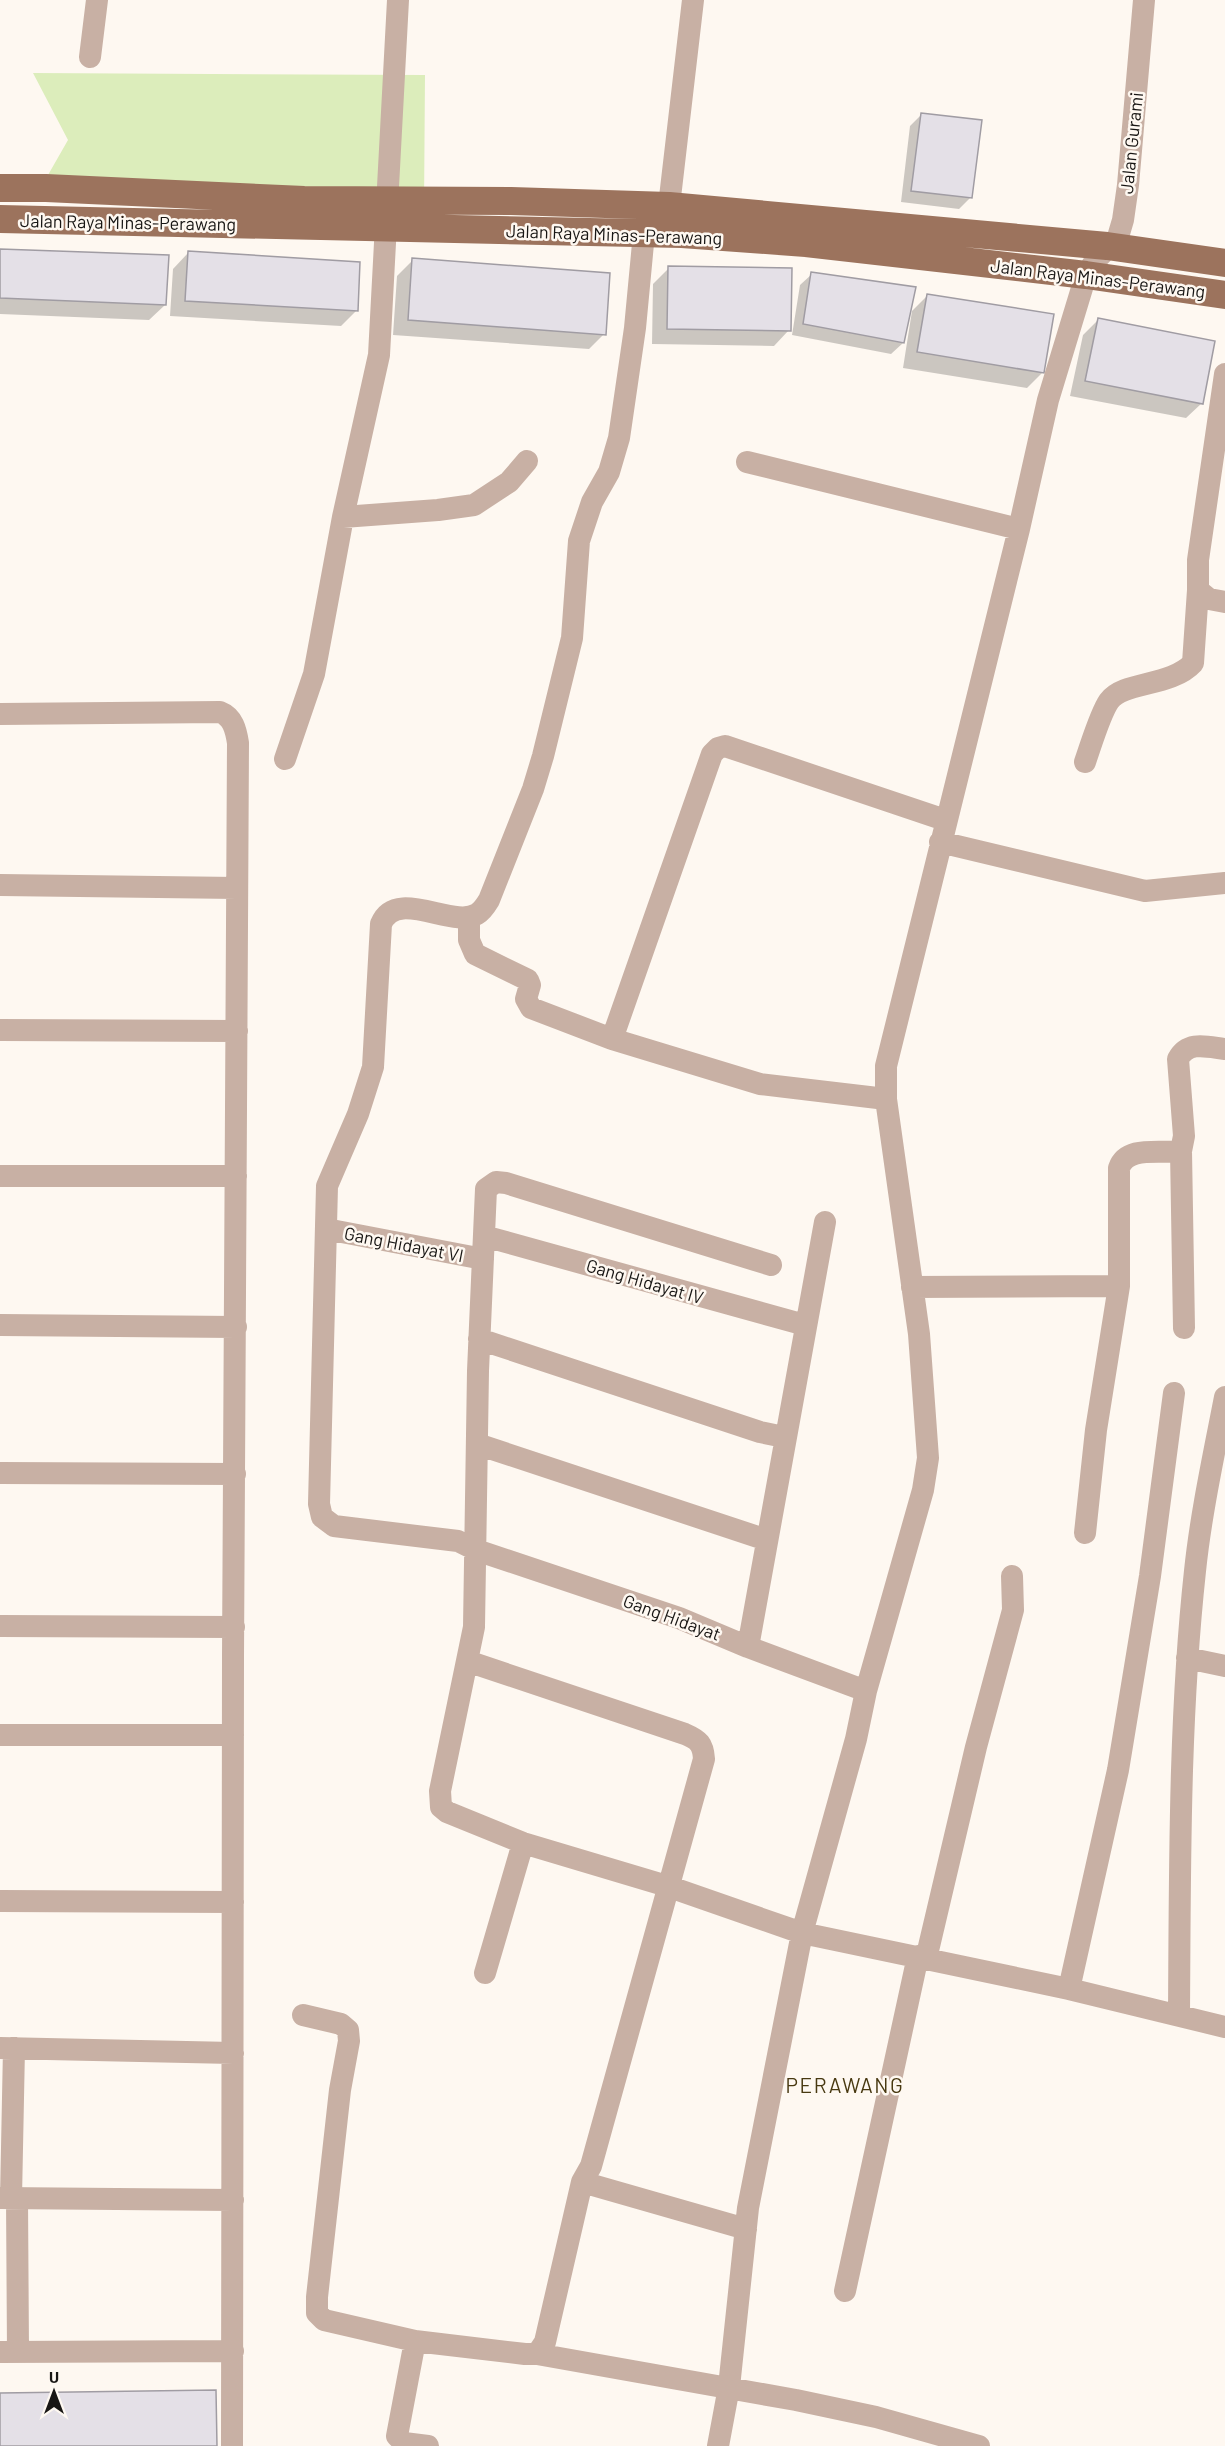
<svg xmlns="http://www.w3.org/2000/svg" width="1225" height="2446" font-family="Barlow,sans-serif">
	<style>
		.green { fill: #dcedbb }
		.shadow { fill: #0003 }
		.building { fill: #e4e0e7; stroke: #a09ca3; stroke-width: 1.5 }
		.lines { fill: none; stroke-linecap: round; stroke-linejoin: round }
		.minor { stroke: #c8b0a4; stroke-width: 22 }
		.major { stroke: #9c735d; stroke-width: 28 }
		.labels { text-anchor: middle; dominant-baseline: central; stroke-width: 5; stroke-linejoin: round; paint-order: stroke }
		.street-label { font-size: 18px; fill: #181614; stroke: #fef8f1 }
		.quarter-label { font-size: 21px; letter-spacing: 1.5px; fill: #483911; stroke: #fef8f1 }
	</style>
	<rect width="100%" height="100%" fill="#fef8f1"/>
	<path class="green" d="M33,73L425,75L424,208L36,196L68,140Z"/>
	<path class="shadow" d="M922,114L970,198L959,209L901,202L910,126Z
		M0,250L165,305L149,320L0,314Z
		M188,253L356,311L341,326L170,316L173,269Z
		M413,260L604,334L589,349L393,335L397,276Z
		M669,268L789,330L774,346L652,344L653,284Z
		M812,274L903,343L891,354L792,335L800,285Z
		M928,295L1043,372L1027,388L903,368L912,311Z
		M1098,320L1202,403L1186,418L1070,396L1083,335Z"/>
	<path class="building" d="M921,113L982,120L972,198L911,191Z
		M0,249L169,255L166,305L0,298Z
		M188,251L360,262L358,311L185,301Z
		M412,258L610,273L606,335L408,320Z
		M668,266L792,268L791,331L667,329Z
		M811,272L916,287L904,343L803,324Z
		M927,294L1054,314L1044,373L917,352Z
		M1098,318L1215,341L1203,404L1085,381Z
		M216,2390L217,2446H0V2393Z"/>
	<g class="lines">
		<path class="minor" d="M90,57L97,0
			M669,206L693,0
			M644,233L635,328L619,438L609,472L592,502L579,541L572,638L543,756L533,789L489,900C486,905 482,911 477,914C453,929 396,887 381,924L373,1067L358,1114L327,1186L319,1504L322,1517L334,1526L458,1541L476,1550L679,1618L748,1647L866,1691
			M1225,374L1198,560V590L1209,599L1225,602
			M747,462L1019,529
			M343,517L438,510L474,505L509,482L527,461
			M0,714L220,712C233,717 236,730 238,743L233,1657L232,2446
			M285,759L314,674L343,517L379,355L398,0
			M1085,762C1091,745 1100,714 1109,701C1123,681 1171,687 1193,663L1198,590
			M940,842L1145,891L1225,883
			M0,885L237,888
			M469,918V940L475,954L528,980L530,985L526,999L531,1008L612,1039
			M0,1030L237,1031
			M886,1099L760,1084L612,1039L712,754L718,748L725,746L945,820
			M1181,1151L1184,1328
			M0,1176H236
			M326,1229L483,1259
			M484,1236L805,1325
			M771,1265L506,1183L496,1182L486,1189L478,1371L474,1627L440,1791L441,1807L447,1812L523,1843L667,1886L802,1933L1069,1989L1225,2027
			M912,1287L1119,1286V1168C1127,1145 1160,1154 1181,1151L1184,1136L1178,1059C1188,1040 1208,1047 1225,1049
			M0,1325L236,1327
			M479,1339L760,1432L784,1437
			M477,1444L767,1540
			M0,1473L235,1474
			M1085,1533L1096,1430L1119,1286
			M0,1626L234,1627
			M748,1647L825,1222
			M1187,1658L1225,1666
			M0,1735H233
			M0,1901L233,1902
			M926,1959L976,1747L1013,1610L1012,1576
			M485,1973L523,1843
			M1069,1989L1118,1770L1150,1576L1174,1393
			M303,2015L341,2024L348,2030L349,2041L340,2090L317,2297V2313L324,2320L415,2341
			M1179,2015C1180,1867 1179,1719 1195,1571C1201,1513 1214,1454 1225,1397
			M0,2048L233,2053
			M582,2182L746,2229
			M0,2198L233,2200
			M11,2198L14,2048
			M17,2198L18,2352
			M845,2291L918,1956
			M0,2352L233,2351
			M537,2354L796,2400L876,2417L979,2446
			M428,2446L404,2443L397,2436L415,2341L525,2354H537L545,2342L582,2182L591,2166L704,1759C703,1744 699,1740 685,1734L467,1661
			M718,2446L729,2387L748,2208L802,1933L856,1739L866,1691L923,1490L928,1458L919,1334L886,1099V1066L1019,529L1048,400L1086,275L1095,261L1118,237L1123,220L1128,185L1144,0"/>
		<path class="major" d="M0,188H46L304,200L511,201L669,206L1107,246L1225,263
			M0,219L682,234L806,243L1086,275L1225,295"/>
	</g>
	<g class="labels">
		<g class="street-label">
			<text transform="translate(1131 143) rotate(-84)">Jalan Gurami</text>
			<text transform="translate(128 222) rotate(1)">Jalan Raya Minas-Perawang</text>
			<text transform="translate(614 234) rotate(2)">Jalan Raya Minas-Perawang</text>
			<text transform="translate(1098 278) rotate(7)">Jalan Raya Minas-Perawang</text>
			<text transform="translate(404 1244) rotate(11)">Gang Hidayat VI</text>
			<text transform="translate(645 1281) rotate(16)">Gang Hidayat IV</text>
			<text transform="translate(672 1617) rotate(20)">Gang Hidayat</text>
		</g>
		<g class="quarter-label">
			<text x="845" y="2084">PERAWANG</text>
		</g>
	</g>
	<g transform="translate(54 2392)" stroke="#fef8f1" stroke-width="4.5" paint-order="stroke">
	<path d="M0-4.5L10 22L0 15L-10 22Z" fill="#181614"/>
	<text y="-9" font-size="16" font-weight="bold" text-anchor="middle" fill="#181614">U</text>
	</g>
</svg>
